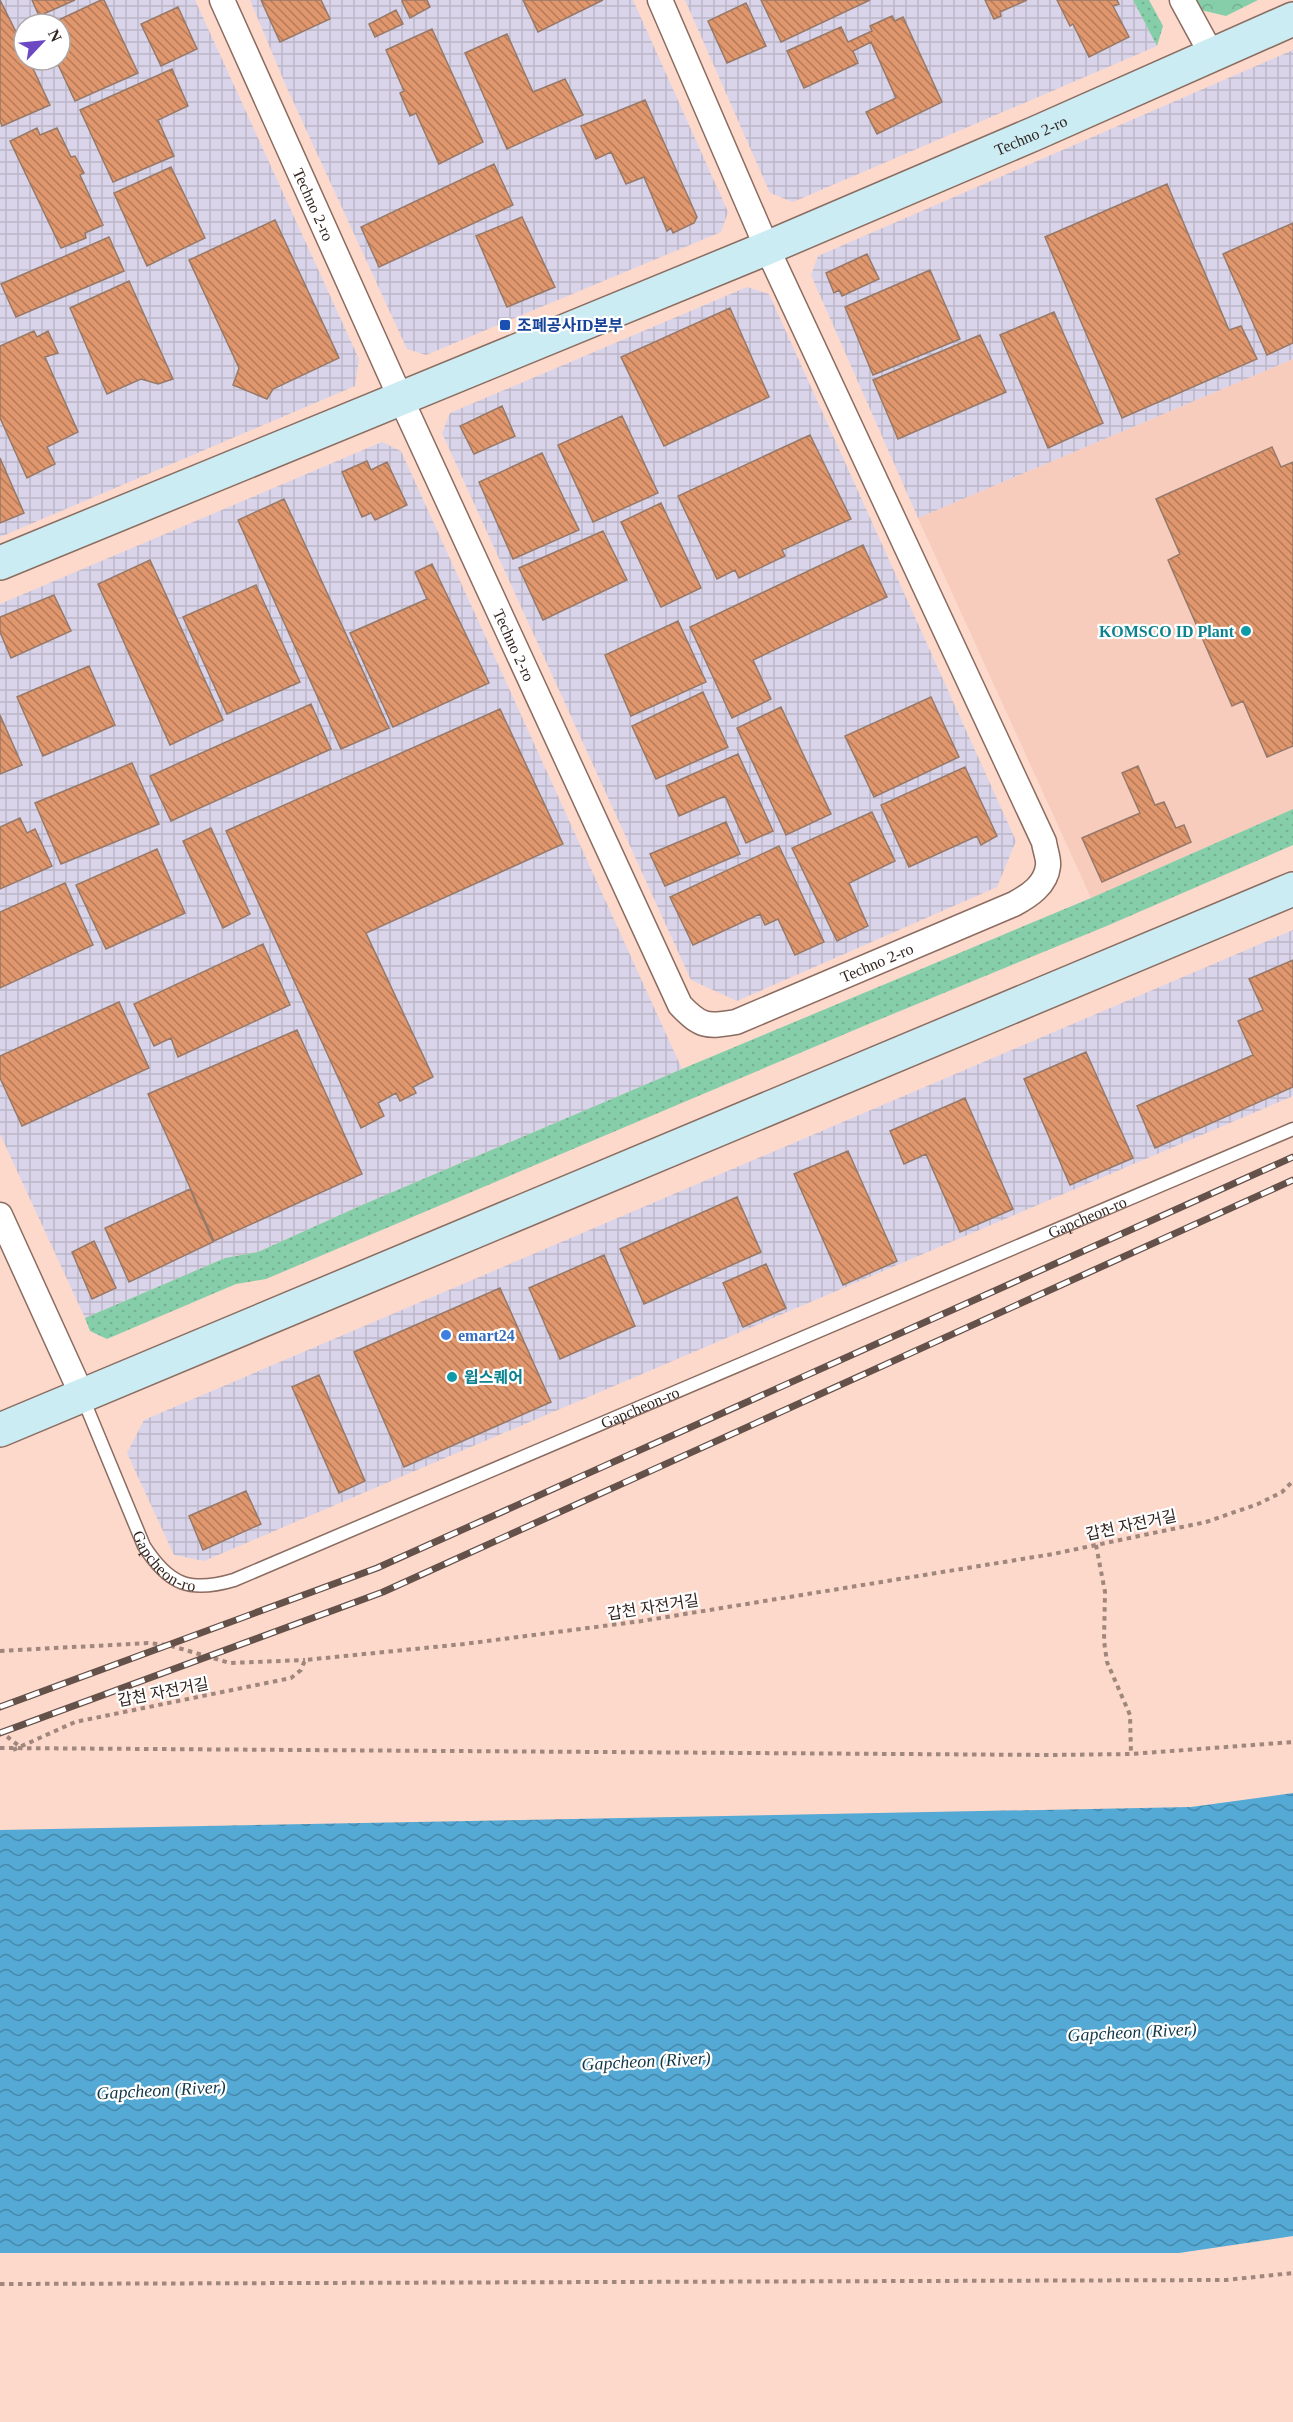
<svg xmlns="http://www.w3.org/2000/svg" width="1293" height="2422" font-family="'Times New Roman','Noto Sans KR',serif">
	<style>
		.built { fill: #f7ccbc }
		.industrial { fill: url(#industrial-grid); fill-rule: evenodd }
		.grass { fill: url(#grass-dots) }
		.park { fill: url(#park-crowns) }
		.water { fill: url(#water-waves) }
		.building { fill: url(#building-back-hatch); stroke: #967969; stroke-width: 1.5 }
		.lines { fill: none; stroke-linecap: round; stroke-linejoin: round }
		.lane-casing { stroke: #8b6c60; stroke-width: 15 }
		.street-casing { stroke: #8b6c60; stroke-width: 27 }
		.secondary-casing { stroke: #8b6c60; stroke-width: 36 }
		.path { stroke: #a0877d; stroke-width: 4; stroke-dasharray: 4.5 4.5; stroke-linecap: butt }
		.lane { stroke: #fff; stroke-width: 12 }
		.street { stroke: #fff; stroke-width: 24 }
		.secondary { stroke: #ccecf4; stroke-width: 33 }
		.rail-casing { stroke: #64514a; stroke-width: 7 }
		.rail { stroke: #fff; stroke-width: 4.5; stroke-dasharray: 14; stroke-linecap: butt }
		.transit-dot { fill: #1a4fb4; stroke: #fff; stroke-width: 2 }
		.culture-dot { fill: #0f9aa8; stroke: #fff; stroke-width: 2 }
		.shop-dot { fill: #3f7fe0; stroke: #fff; stroke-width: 2 }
		.labels { text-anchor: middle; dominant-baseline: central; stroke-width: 4.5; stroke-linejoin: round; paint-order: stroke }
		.street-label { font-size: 16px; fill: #322520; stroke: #fff }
		.transit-label { font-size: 16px; font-weight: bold; fill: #164399; stroke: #fff; text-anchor: start }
		.culture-label { font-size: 16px; font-weight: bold; fill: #0d838f; stroke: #fff; text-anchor: end }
		.shop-label { font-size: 16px; font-weight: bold; fill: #366cbe; stroke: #fff; text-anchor: start }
		.water-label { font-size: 18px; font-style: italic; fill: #113749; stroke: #fff }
	</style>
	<defs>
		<pattern id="industrial-grid" width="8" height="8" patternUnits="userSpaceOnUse" patternTransform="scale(1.5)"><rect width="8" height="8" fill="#dad4ea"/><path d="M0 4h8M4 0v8" fill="none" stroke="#bcb6c8"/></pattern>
		<pattern id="grass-dots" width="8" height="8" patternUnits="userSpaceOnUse" patternTransform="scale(1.5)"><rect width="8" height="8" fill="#85cea9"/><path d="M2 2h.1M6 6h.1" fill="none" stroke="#73b191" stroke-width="1.8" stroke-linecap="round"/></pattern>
		<pattern id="park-crowns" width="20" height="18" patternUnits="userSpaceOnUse" patternTransform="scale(1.5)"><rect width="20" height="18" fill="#85cea9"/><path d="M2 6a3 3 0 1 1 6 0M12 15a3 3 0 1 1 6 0" fill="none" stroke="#73b191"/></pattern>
		<pattern id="water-waves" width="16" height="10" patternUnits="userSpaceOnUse" patternTransform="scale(1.5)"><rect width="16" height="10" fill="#54a9d5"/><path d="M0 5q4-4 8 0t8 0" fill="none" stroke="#4689ac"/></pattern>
		<pattern id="building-back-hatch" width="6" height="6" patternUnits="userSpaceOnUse" patternTransform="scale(1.5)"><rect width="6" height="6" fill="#e0976d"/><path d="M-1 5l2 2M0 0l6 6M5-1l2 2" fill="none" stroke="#b67b59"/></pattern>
	</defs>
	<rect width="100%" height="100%" fill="#fdd9cc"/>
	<path class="built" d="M1293,359V809L1091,898L918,518Z"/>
	<path class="industrial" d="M0,0H195L359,359L355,386L0,537ZM24,24H60V60H24Z
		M250,0H633L728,212L721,232L426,355L407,349L286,86Z
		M685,0H1133L1157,46L793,202L770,193Z
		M1293,50V359L918,518L811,275L818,256Z
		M747,287L769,294L1016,841L997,887L737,1001L691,980L442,433L450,413Z
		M382,442L401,451L682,1069L362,1205L258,1252L225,1258L85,1318L0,1134V604Z
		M1293,930V1096L204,1561L174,1555L127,1453L144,1420Z"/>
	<path class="grass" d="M1133,0H1149L1163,26L1157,46Z
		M1293,809V845L1109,925L871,1023L266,1279L236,1284L107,1339L90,1331L85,1318L225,1258L258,1252L362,1205L682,1069L1091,898Z"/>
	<path class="park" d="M1196,0H1258L1226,16L1201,10Z"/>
	<path class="water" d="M1293,1793V2236L1179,2253H0V1830L1191,1807Z"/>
	<path class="building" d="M0,0L24,48V60H29L50,105L2,126L0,121Z
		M32,0H75L39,16Z
		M101,0H104L138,73L75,101L56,60H60V24H50Z
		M261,0H321L330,19L280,42Z
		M404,0H427L430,7L410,18L402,1Z
		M523,0H603L538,32Z
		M761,0H870L781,42Z
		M985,0H1027L1000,12L1001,16L994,19Z
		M1057,0H1117L1119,4L1113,6L1129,37L1089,57L1073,24L1070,26Z
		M746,3L766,46L727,63L708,21Z
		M178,7L197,49L161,66L141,24Z
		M396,10L403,24L375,37L369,24Z
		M892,16L895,21L903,17L942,102L877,134L866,112L896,98L871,42L853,51L858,63L804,88L787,51L841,27L848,42L872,31L870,26Z
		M432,29L483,142L439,164L416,113L410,116L400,93L404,91L386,50Z
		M507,34L533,92L565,79L583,115L507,149L465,53Z
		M172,69L188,106L158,120L174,156L113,182L80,110Z
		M645,100L697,217L694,223L673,233L671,228L667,231L644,177L626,184L611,152L596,159L581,126Z
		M37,128L40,135L57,128L71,157L75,156L84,173L80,175L103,225L85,233L86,238L61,248L10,141Z
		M494,164L513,205L379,267L361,227Z
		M171,167L205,238L147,266L114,193Z
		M1167,184L1229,330L1241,326L1257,359L1122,418L1045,237Z
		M522,217L555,287L507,307L476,236Z
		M275,220L339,358L273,389L267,399L233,385L239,368L189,260Z
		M1293,223V343L1267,355L1223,254Z
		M109,237L124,271L16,317L1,284Z
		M867,254L879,279L842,296L839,290L834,293L826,273Z
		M930,270L960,339L873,375L845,307Z
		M129,281L173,379L158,384L141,379L107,394L70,308Z
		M730,308L769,397L664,446L621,357Z
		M1054,312L1103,423L1048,448L1000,335Z
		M34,331L37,337L48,331L58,353L45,357L78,432L47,447L55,464L27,478L0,418V346Z
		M980,335L1006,392L898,439L873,380Z
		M502,406L515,436L474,454L460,426Z
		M622,416L658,493L593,522L558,445Z
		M810,435L851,519L782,550L785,556L739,578L735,570L717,579L678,496Z
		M1272,447L1281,467L1293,462V746L1267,757L1243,701L1232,706L1168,560L1180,554L1156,499Z
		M542,453L579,530L513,559L479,482Z
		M0,458L24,513L0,523Z
		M367,461L371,470L387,462L407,505L375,520L371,513L362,517L342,472Z
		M284,499L389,728L341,749L238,520Z
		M661,503L701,588L661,607L621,522Z
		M603,531L627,580L543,620L519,568Z
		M863,545L887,597L753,660L771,699L732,718L690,627Z
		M150,560L223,720L170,745L98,584Z
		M432,564L489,683L393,727L350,633L427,599L415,572Z
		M256,585L300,682L227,714L183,617Z
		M54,595L71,631L11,658L0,632V617Z
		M678,621L706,682L631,716L605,655Z
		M89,666L115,725L43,756L17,697Z
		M703,692L728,747L656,779L632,726Z
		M931,697L959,757L874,797L845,736Z
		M311,704L331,749L171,821L150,776Z
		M781,707L831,814L786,835L737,728Z
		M500,709L563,844L366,933L433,1077L413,1087L416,1093L400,1101L396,1093L378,1103L384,1116L361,1128L226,831Z
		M0,715L22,765L0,774Z
		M738,754L773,831L746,843L725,796L679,816L666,786Z
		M132,763L159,824L61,864L35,803Z
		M1138,766L1155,805L1164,802L1176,828L1184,825L1191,842L1102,882L1082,838L1140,813L1122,773Z
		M965,767L997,836L981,845L977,836L909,867L881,805Z
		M872,812L895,861L849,883L868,926L837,941L792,848Z
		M20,818L27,833L35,829L52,866L0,889V827Z
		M726,822L740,854L665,886L650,854Z
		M211,828L250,914L223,928L183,841Z
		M779,846L824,942L795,955L778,919L765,925L760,914L693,945L670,897Z
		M157,849L185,913L106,949L76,885Z
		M65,883L93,945L0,988V912Z
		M263,944L290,1005L178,1057L171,1038L154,1046L134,1004Z
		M1293,960V1087L1155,1148L1137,1106L1253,1055L1238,1021L1263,1010L1249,979Z
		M119,1002L149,1068L22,1126L0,1078V1056Z
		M297,1030L362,1174L214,1241L148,1094Z
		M1086,1052L1133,1158L1070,1185L1024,1079Z
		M965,1098L1013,1209L960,1232L926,1154L904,1164L890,1131Z
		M848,1151L897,1261L843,1285L794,1174Z
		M190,1189L213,1242L129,1282L105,1228Z
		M737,1197L761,1252L644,1304L620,1249Z
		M94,1241L116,1288L92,1299L72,1252Z
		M604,1255L635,1326L560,1359L529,1288Z
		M766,1264L786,1308L743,1327L723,1283Z
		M500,1288L551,1402L404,1467L354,1352Z
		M319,1375L365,1481L339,1493L292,1387Z
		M246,1491L261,1524L203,1550L189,1516Z"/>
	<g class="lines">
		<defs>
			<g id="lane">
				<path id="s1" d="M82,1396L144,1546C169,1585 190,1593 234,1580L1293,1129"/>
			</g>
			<g id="street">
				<path id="s2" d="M222,0L401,399L680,1005C701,1027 707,1027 736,1022L1014,904C1029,896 1046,885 1048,866C1049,859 1045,850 1044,842L767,248L660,0"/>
				<path d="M1182,0L1212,55"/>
				<path d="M0,1215L82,1395"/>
			</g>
			<g id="secondary">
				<path id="s3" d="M0,563L767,248L1036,133L1293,19"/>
				<path d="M0,1430L1293,889"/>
			</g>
		</defs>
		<use href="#lane" class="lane-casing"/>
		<use href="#street" class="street-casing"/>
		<use href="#secondary" class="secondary-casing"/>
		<path class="path" d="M1096,1545L1105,1592L1104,1641L1107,1662L1130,1715L1131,1754
			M0,1651L148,1643L168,1645L230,1663L305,1660
			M0,1731L19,1746
			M0,1748L1050,1755L1131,1754L1293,1742
			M13,1750L75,1722L291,1678L301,1670L305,1660L464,1644L642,1621L1053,1554L1206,1522L1258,1504L1282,1492L1293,1481
			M0,2284L1226,2280L1293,2273"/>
		<use href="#lane" class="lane"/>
		<use href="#street" class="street"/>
		<use href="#secondary" class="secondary"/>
		<defs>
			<path id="rail" d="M0,1707L377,1568L1293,1157
				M0,1733L383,1592L1293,1180"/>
		</defs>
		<use href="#rail" class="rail-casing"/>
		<use href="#rail" class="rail"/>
	</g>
	<rect class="transit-dot" x="499" y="319" width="12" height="12" rx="3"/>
	<g class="culture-dot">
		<circle cx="1246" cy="631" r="6"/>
		<circle cx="452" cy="1377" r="6"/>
	</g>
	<circle class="shop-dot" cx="446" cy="1335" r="6"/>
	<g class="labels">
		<g class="street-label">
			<text stroke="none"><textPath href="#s3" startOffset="1116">Techno 2-ro</textPath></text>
			<text stroke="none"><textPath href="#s2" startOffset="224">Techno 2-ro</textPath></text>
			<text stroke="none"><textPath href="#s2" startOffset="708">Techno 2-ro</textPath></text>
			<text stroke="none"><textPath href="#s2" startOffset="1320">Techno 2-ro</textPath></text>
			<text stroke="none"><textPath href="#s1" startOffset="1196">Gapcheon-ro</textPath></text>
			<text stroke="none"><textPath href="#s1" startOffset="710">Gapcheon-ro</textPath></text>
			<text transform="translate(1131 1525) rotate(-12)">갑천 자전거길</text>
			<text stroke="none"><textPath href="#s1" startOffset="188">Gapcheon-ro</textPath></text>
			<text transform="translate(653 1607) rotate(-9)">갑천 자전거길</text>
			<text transform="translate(163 1692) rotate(-11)">갑천 자전거길</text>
		</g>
		<g class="transit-label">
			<text x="517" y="325">조폐공사ID본부</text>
		</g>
		<g class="culture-label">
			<text x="1234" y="631">KOMSCO ID Plant</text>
			<text x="464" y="1377" text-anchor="start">윕스퀘어</text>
		</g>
		<g class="shop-label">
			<text x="458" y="1335">emart24</text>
		</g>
		<g class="water-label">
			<text transform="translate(1132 2032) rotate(-3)">Gapcheon (River)</text>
			<text transform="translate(646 2061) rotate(-3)">Gapcheon (River)</text>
			<text transform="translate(161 2090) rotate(-3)">Gapcheon (River)</text>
		</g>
	</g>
	<g transform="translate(42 42) rotate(64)"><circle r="28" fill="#ffffff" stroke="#ada8a6" stroke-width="1.5"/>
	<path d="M0-4.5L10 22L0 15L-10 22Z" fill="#6c49c2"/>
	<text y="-9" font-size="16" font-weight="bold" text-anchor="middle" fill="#322520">N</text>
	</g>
</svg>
